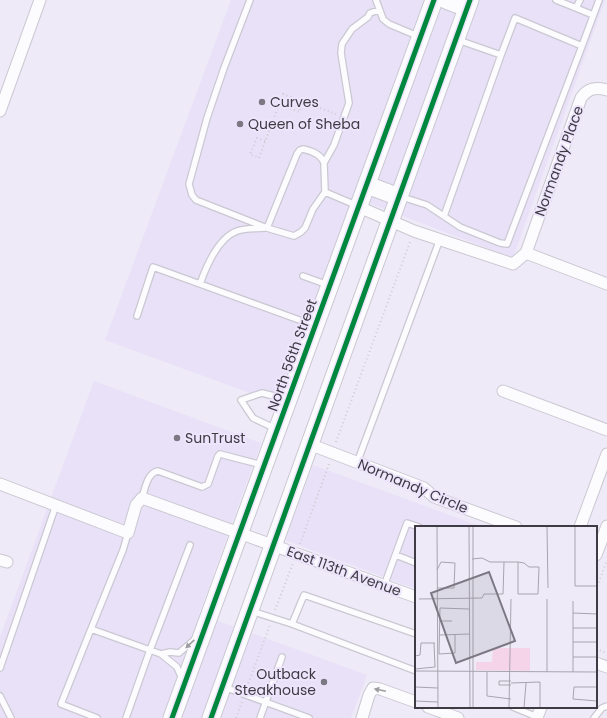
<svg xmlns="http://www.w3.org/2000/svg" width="607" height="718" font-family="Poppins,sans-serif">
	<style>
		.built { fill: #e8e1f8 }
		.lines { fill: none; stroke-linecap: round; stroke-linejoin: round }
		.lane-casing { stroke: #cbc8d2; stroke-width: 8 }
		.street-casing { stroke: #cbc8d2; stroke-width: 13 }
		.primary-casing { stroke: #cbc8d2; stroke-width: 19 }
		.path { stroke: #cdcbd0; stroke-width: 2; stroke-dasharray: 1 3; stroke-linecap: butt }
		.lane { stroke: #fcfcfe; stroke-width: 5.5 }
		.street { stroke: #fcfcfe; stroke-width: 11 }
		.primary { stroke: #fcfcfe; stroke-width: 17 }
		.cycleway-casing { stroke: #ece5fc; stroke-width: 8 }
		.cycleway { stroke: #00873e; stroke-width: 5 }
		.oneway { fill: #9d9ca1 }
		.poi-dot { fill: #7c7883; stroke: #ece5fc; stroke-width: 1.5 }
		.labels { text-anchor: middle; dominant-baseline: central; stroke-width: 4; stroke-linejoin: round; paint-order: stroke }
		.poi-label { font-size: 14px; fill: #3e3b44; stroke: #ece5fc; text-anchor: start }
		.street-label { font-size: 14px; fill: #3e3b44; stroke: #ece5fc }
		.inset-road { fill: none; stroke: #a8a4af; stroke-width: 1 }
		.view { fill: #7c7883; fill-opacity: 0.15; stroke: #7c7883; stroke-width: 2 }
		.inset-edge { fill: none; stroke: #3e3b44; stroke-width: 2 }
	</style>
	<rect width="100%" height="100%" fill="#eeeaf7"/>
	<path class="built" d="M231,0H605L513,258L353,197L277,403L105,340Z
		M94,381L261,443L199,614L367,675L351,718H0V637Z
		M313,465L482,527H416V589L285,540Z"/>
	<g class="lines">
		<defs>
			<path id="lane" d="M250,0L224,68L207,118L189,184L192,195L196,200L267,228
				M376,0L383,19L389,24L420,37
				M556,0L576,8L580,0
				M576,8L593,15
				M582,46L599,0
				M303,149C312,151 321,154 324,163L325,192L313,209L305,228L301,232L294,236L267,228L297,154L300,150Z
				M324,163L334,145L349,103L341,53L342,44L352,29L368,17L370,13L379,10
				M325,192L358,206
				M402,197L427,205L460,227L500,243L507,244L582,46L515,18L501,55L458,40
				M444,216L501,55
				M303,276L328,285
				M200,284C206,267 218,238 237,231C245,228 256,229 265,228
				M137,316L153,267L313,325
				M276,429L253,418L241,400L262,393L286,399
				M357,463L440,239
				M142,498C145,489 147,473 158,471L202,487L208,484L218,456L220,454L262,465
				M128,533L123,550L91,629L161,654L177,667L182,679
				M396,555L416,563
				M384,586L407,523L419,527
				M251,611L292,624
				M91,629L61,704L97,718
				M416,634L304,595L292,624L416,671
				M161,654L170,652L179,653L194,640
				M0,668L56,505
				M224,687L309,718
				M0,696L11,718
				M513,707L537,717
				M126,718L150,650L190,545
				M260,718L282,657
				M594,718L602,708L607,706"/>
			<path id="street" d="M0,111L40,0
				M359,207L414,231L513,264L526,253L607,284
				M526,253L581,98C588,88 596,87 607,90
				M503,391L607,430
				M309,444L424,488L434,497L516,527
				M0,484L128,533L136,505L142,498L416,597
				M580,527L607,454
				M596,555L607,526
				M0,560L7,562
				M596,663L607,667
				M428,707L458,718
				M362,718L369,695L373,688L380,689L416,702
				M537,718L541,707"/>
			<path id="primary" d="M446,0L467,8
				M367,185L399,197
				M172,718L434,0
				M211,718L470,0"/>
		</defs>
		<use href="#lane" class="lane-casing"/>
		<use href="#street" class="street-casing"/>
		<use href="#primary" class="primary-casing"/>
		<path class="path" d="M279,104L299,112L302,102
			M265,141L257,138L250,154L259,158L283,94L336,114
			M336,442L410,242
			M300,544L329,464
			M596,590L607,560
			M275,610L293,563
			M596,649L607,653
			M247,687L270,625
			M236,718L242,702"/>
		<use href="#lane" class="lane"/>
		<use href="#street" class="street"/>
		<use href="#primary" class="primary"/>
		<defs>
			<path id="cycleway" d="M172,718L434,0
				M211,718L470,0"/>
		</defs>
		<use href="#cycleway" class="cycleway-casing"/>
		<use href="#cycleway" class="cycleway"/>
	</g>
	<defs><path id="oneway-solid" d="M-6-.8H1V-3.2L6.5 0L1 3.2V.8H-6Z"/></defs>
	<g class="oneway">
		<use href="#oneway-solid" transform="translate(190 644) rotate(137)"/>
		<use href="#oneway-solid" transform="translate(380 690) rotate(-168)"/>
	</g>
	<g class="poi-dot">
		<circle cx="262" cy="102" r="4"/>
		<circle cx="240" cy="124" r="4"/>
		<circle cx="177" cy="438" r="4"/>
		<circle cx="324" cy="682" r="4"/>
	</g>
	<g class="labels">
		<g class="poi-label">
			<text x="270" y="102">Curves</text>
			<text x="248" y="124">Queen of Sheba</text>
			<text x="185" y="438">SunTrust</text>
			<text x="316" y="674" text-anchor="end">Outback<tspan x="316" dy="16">Steakhouse</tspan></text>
		</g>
		<g class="street-label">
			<text transform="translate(559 161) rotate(-70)">Normandy Place</text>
			<text transform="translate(292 355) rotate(-70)">North 56th Street</text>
			<text transform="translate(413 486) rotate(23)">Normandy Circle</text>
			<text transform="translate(344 571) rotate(20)">East 113th Avenue</text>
		</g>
	</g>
	<g transform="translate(415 526)">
		<rect width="182" height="182" fill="#eeeaf7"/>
		<path d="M78,122H115V145L61,144V136H77Z" fill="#f5d4e9"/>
		<path class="inset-road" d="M22,0L23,182M54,0L55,182M132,0L133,62M160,0V60H182M57,33L67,32L75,36H103L109,37L114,41H124L123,68H103V36M22,44L26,36L40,37L39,62H23M4,73L67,72L69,68H88L89,36M132,73V146M158,75V146M158,87L182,88M24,95H37M158,102H182M25,109L55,108M158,116H182M24,128L25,82L54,83M24,128L40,127V109M0,130L5,129L6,117H20M158,131H182M0,143L20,141L19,117M0,145L182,146M72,146V170L96,173M96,155H84V159H96M96,157L125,156V182M0,161L23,162M182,161H159L158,173L182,175M0,175L23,176M58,182V0M94,182L96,73M109,182L111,157"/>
		<path class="view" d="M74,46L100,115L41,137L16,67Z"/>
		<rect width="182" height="182" class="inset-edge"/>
	</g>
</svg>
